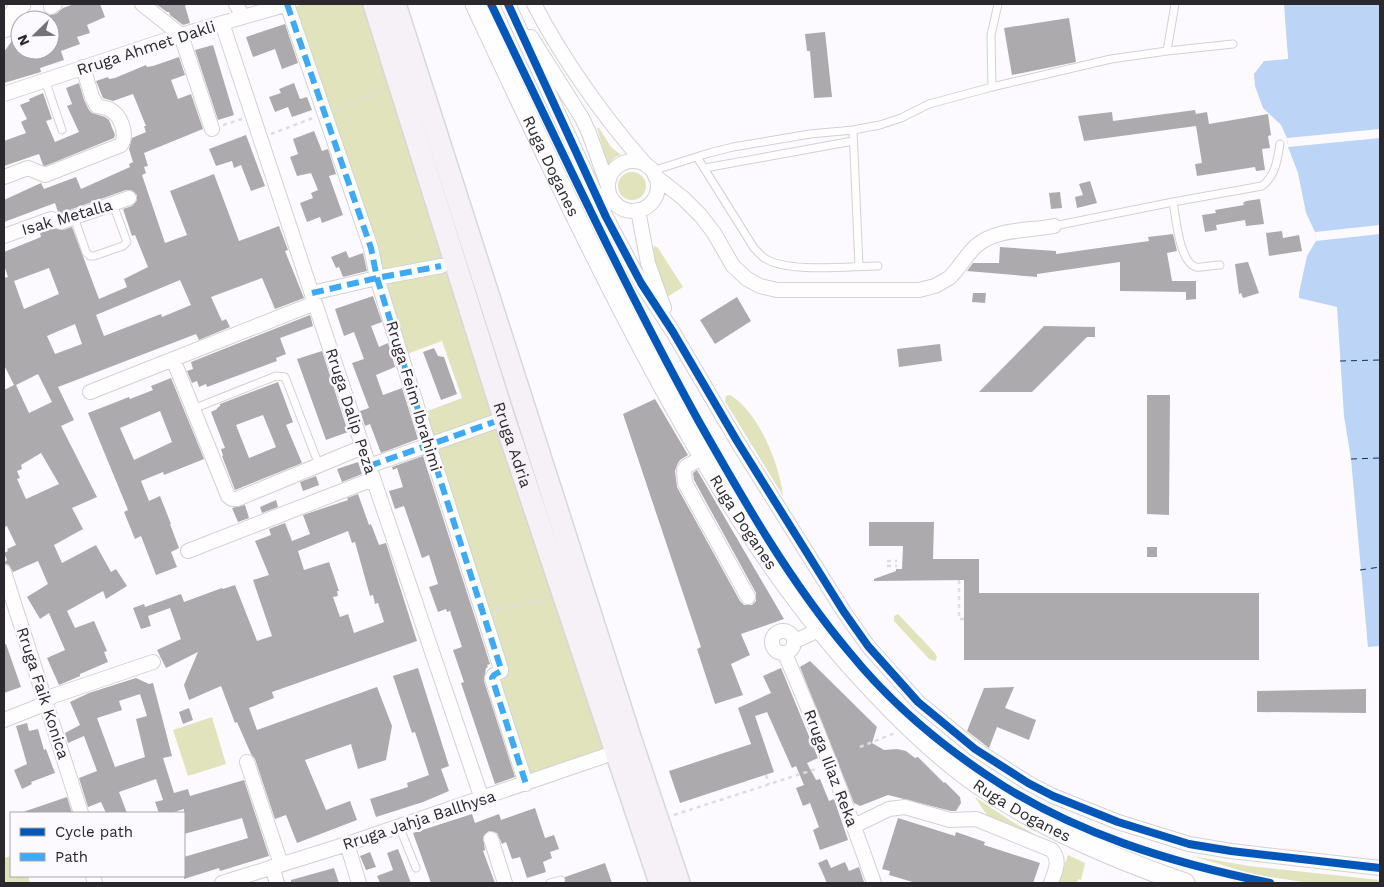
<svg xmlns="http://www.w3.org/2000/svg" width="1384" height="887" font-family="'Work Sans',sans-serif">
	<style>
		.green { fill: #e0e3bb }
		.water { fill: #bcd4f6 }
		.pier { fill: #fcfafe }
		.lines { fill: none; stroke-linecap: round; stroke-linejoin: round }
		.ferry { stroke: #0e3363; stroke-width: 1; stroke-dasharray: 6 5; stroke-linecap: butt }
		.building { fill: #acaaad; fill-rule: evenodd }
		.lane-casing { stroke: #d2d1d4; stroke-width: 9 }
		.street-casing { stroke: #d2d1d4; stroke-width: 16 }
		.secondary-casing { stroke: #d2d1d4; stroke-width: 21 }
		.primary-casing { stroke: #d8d7d9; stroke-width: 24 }
		.path { stroke: #ddddde; stroke-width: 2.5; stroke-dasharray: 4 4; stroke-linecap: butt }
		.lane { stroke: #fffeff; stroke-width: 7 }
		.street { stroke: #fffeff; stroke-width: 14 }
		.secondary { stroke: #fffeff; stroke-width: 19 }
		.primary { stroke: #f5f1f6; stroke-width: 21 }
		.quiet { stroke: #3fa9f5; stroke-width: 6; stroke-dasharray: 12 6; stroke-linecap: butt }
		.cycleway-casing { stroke: #fcf9ff; stroke-width: 11 }
		.cycleway { stroke: #0057b8; stroke-width: 8 }
		.labels { text-anchor: middle; dominant-baseline: central; stroke-width: 5; stroke-linejoin: round; paint-order: stroke }
		.street-label { font-size: 16px; fill: #2a282c; stroke: #fcf9ff }
	</style>
	<rect width="100%" height="100%" fill="#fcfafe"/>
	<path class="green" d="M305,4H370L610,748L529,777L497,679L508,673L425,412L462,398L442,341L407,354L292,7Z
		M597,128H599L611,147L621,155L615,157L608,165Z
		M618 186a14 14 0 1 1 28 0a14 14 0 1 1-28 0Z
		M655,246L658,248L683,287L667,297L651,250Z
		M730,395C758,411 780,465 783,496L725,401L726,396Z
		M898,614L935,653L937,657L935,661L929,659L894,621V616Z
		M212,717L226,764L188,776L173,730Z
		M975,797L1011,821L1052,844L988,817Z
		M1068,855L1085,863L1081,880L1078,879L1077,883H1058Z
		M11,856V876H28L30,883H4V858Z
		M1192,856L1249,866L1380,880V883H1310L1256,875Z"/>
	<path class="water" d="M1283,4H1380V646L1368,647L1351,459L1344,416L1337,307L1299,298V293L1307,256L1316,241L1315,232L1306,213L1298,173L1288,147L1287,138L1281,125L1263,108L1255,86L1254,74L1264,61L1288,58Z"/>
	<path class="pier" d="M1280,4H1284L1288,59L1264,61V58L1286,56Z
		M1380,129V138L1288,147L1287,138Z
		M1380,225V234L1316,241L1315,232Z"/>
	<g class="lines">
		<path class="ferry" d="M1340,361L1380,360
			M1351,459L1380,458
			M1360,570L1380,567"/>
	</g>
	<path class="building" d="M74,4H100L105,17L87,25L90,33L77,37L80,44L61,51L64,60L40,68L41,72L4,83V52L14,38L20,43V50H50V15L56,14L63,8Z
		M156,4H187L185,6L190,23L183,25L170,15L169,12H167Z
		M1069,18L1076,62L1012,75L1004,28Z
		M285,24L298,63L282,69L275,49L253,57L246,37Z
		M825,32L832,97L814,98L810,51H807L805,34Z
		M213,45L234,115L218,120L195,50Z
		M179,57L185,75L171,80L178,99L191,94L203,129L144,153L148,166L144,167L146,173L142,175L165,243L187,235L170,191L214,174L239,241L279,226L288,250L285,251L304,298L275,309L262,278L211,297L222,321L226,319L230,327L199,340L196,334L58,387L74,420L61,426L97,497L72,508L83,529L54,545L62,563L96,545L111,572L116,569L127,586L106,599L103,591L67,611L75,628L94,621L107,651L104,652L108,662L80,674V676L59,685L47,658L65,650L49,613L40,619L27,597L48,584L38,561L13,572L9,565L4,563L7,560L4,553L8,551L7,549L16,545L7,526L4,527V390L14,385L4,365V278L8,277L4,265V252L41,237L40,233L52,228L63,230L72,227L99,299L127,287L124,279L148,267L135,235L132,236L123,209L132,206L137,200V195L131,190H126L61,213L58,212L55,203L4,222V200L41,183L44,189L76,177L81,189L130,167L129,164L133,162L129,149L132,138L146,132L144,126H146L133,94L113,101L103,98L96,81L108,77L109,79L115,78L146,65L147,67L153,66ZM49,268L59,294L24,309L14,281ZM180,280L191,305L162,317L161,314L104,336L96,315ZM75,324L82,344L55,354L47,336ZM38,374L52,402L29,413L16,385ZM41,453L59,484L26,499L17,479L20,478L17,471L22,469L21,465Z
		M79,83L84,100L89,110L92,113L105,117L109,120L115,135L114,138L45,166L43,165L39,154L4,166V141L26,133L21,122L27,119L20,105L30,101L29,99L43,93L52,119L46,121L55,142L79,132L67,106L72,104L66,88Z
		M294,83L300,99L307,97L312,110L292,117L288,107L275,112L269,97L281,93L279,89Z
		M1195,110L1196,114L1207,112L1209,124L1268,114L1271,135L1268,136L1270,148L1262,149L1265,170L1256,171L1255,167L1197,176L1195,164L1202,163L1196,126L1084,141L1078,116L1112,112L1113,121Z
		M314,131L322,151L328,149L336,174L329,176L343,215L322,223L320,217L307,222L300,203L313,198L311,193L318,190L311,173L297,176L290,157L298,154L293,139Z
		M246,135L265,186L251,191L241,165L234,168L232,161L216,166L209,149Z
		M1090,181L1097,203L1077,208L1075,197L1083,195L1079,184Z
		M1060,192L1062,208L1051,209L1049,193Z
		M1260,199L1264,224L1246,226L1245,220L1216,225L1217,230L1205,232L1202,215L1216,213L1215,210L1244,205L1243,203L1246,201Z
		M1282,231L1283,238L1299,235L1302,251L1269,256L1266,233Z
		M1173,234L1177,251L1167,253L1172,281H1196V299L1186,300V292L1120,291V262L1037,274V277L967,271L973,263H999L1000,247L1056,251V254L1149,241L1148,237Z
		M346,251L349,258L363,253L367,271L343,277L339,267L336,268L331,257Z
		M1248,262L1259,293L1243,298L1241,293L1239,294L1235,264Z
		M973,293H986L985,303L972,302Z
		M373,296L382,322L371,326L379,347L388,343L395,367L376,375L383,395L402,388L418,439L381,453L370,424L365,426L360,411L369,408L352,363L364,359L354,332L344,336L335,309Z
		M737,297L751,321L715,344L700,320Z
		M310,315L313,326L280,338L286,354L276,358L277,361L207,387L206,384L199,387L197,381L192,383L187,371L193,369L191,362Z
		M1044,326L1095,327V337H1087L1032,392H979Z
		M940,344L942,361L899,367L897,349Z
		M434,348L438,356L444,357L457,394L441,400L423,352Z
		M322,351L348,432L326,440L297,359Z
		M171,378L204,459L164,475L163,472L141,481L149,501L160,496L171,524H170L179,548L171,552L177,567L156,575L141,536L135,539L124,512L128,510L88,413L129,397L130,399L153,390L151,386ZM160,411L172,442L134,460L120,428Z
		M278,382L293,422L286,425L302,463L235,490L222,456H223L221,449L225,448L211,412L217,409V408L220,406V404ZM263,415L276,447L249,458L236,425Z
		M1147,395H1170L1169,515L1147,514Z
		M655,399L688,455L680,460L677,465L675,471L677,487L740,601L744,605H752L756,601V593L694,480L693,473L697,470L784,619L741,634L750,655L731,664L743,695L715,704L697,649L701,647L623,414Z
		M423,456L490,664L487,665L488,667L486,668L484,681L515,777L495,784L461,683L464,682L453,650L462,647L450,611L447,612L446,609L438,612L429,587L438,584L429,555L422,558L404,506L395,509L389,491L403,487L397,468L393,470L392,467Z
		M358,462L362,474L342,482L337,469Z
		M316,476L319,485L303,491L300,482Z
		M358,494L369,525L371,524L379,545L386,543L417,641L272,692L274,698L249,708L257,730L377,687L392,726L386,760L358,769L351,744L305,760L326,810L350,801L357,820L297,843L286,815L275,819L255,759L251,754L237,722L235,723L221,686L189,700L184,685L198,652L166,668L157,650L181,639L170,608L148,616L151,626L141,629L133,608L144,604L145,607L181,594L184,602L222,588L223,589L235,585L257,641L272,636L253,580L269,575L255,541L271,535L269,529L285,523L292,541L310,534L303,515L348,500L347,498ZM348,531L352,543L355,542L370,596L373,595L375,604L378,603L384,622L354,633L348,614L340,617L333,597L338,596L337,591H339L329,562L304,570L298,551Z
		M276,500L278,507L262,513L260,507Z
		M245,505L249,518L238,522L232,508Z
		M869,522H934L933,559H979V593H1259V660H964V580L874,581V579L896,571V569H902L903,546H869Z
		M1147,547H1157V557H1147Z
		M6,644L21,687L4,693V645Z
		M810,661L877,727L872,743L884,750L897,749L906,751L915,758L918,757L944,783L945,782L960,797L961,803L956,811H951L888,795L860,806L854,803L800,667Z
		M418,668L449,766L441,769L449,791L423,802L376,817L370,799L408,787L407,783L429,775L415,732L412,733L393,676Z
		M781,668L818,758L807,763L816,780L820,779L829,801L834,799L848,840L820,850L813,830L819,827L810,803L803,806L796,788L804,785L796,766L792,768L767,712L755,716L774,772L680,803L669,771L751,744L738,708L771,693L763,676Z
		M136,678L149,684L153,683L172,756L163,758L174,793L188,789L190,796L244,780L269,856L220,871L219,868L184,879V857L248,838L242,818L184,834V809L171,813H159L155,802L163,800L156,779L119,792L127,813H106L101,802L88,807L79,778L97,771L84,736L68,743L65,733L80,725L70,702L89,693ZM140,694L147,716L136,719L145,757L115,767L97,718L122,710L119,701Z
		M1014,687L1005,708L1036,720L1029,740L997,727L989,748L967,731L984,688Z
		M1366,689V713L1257,712V691Z
		M189,708L193,720L183,724L179,712Z
		M27,723L29,731L38,729L44,750L46,749L55,773L31,782L32,784L22,789L14,770L27,764L16,726Z
		M67,797L72,813H24L23,812Z
		M535,808L545,838L554,835L559,849L550,852L552,858L543,862L546,872L527,878L520,857L512,859L506,842L502,844L497,833L489,831L483,837L485,850L483,851L495,883H431L413,833L472,814L475,823L499,814L501,820Z
		M898,818L955,836L956,832L985,842L984,845L1040,863L1033,883H916L889,875L890,871L882,869Z
		M398,849L411,883H380L377,876L393,870L387,853Z
		M370,852L376,867L366,870L360,856Z
		M827,859L831,868L845,862L849,871L859,867L864,882L827,883L818,863Z
		M605,863L612,883H565V877Z
		M334,868L339,883H291V880Z"/>
	<g class="lines">
		<defs>
			<path id="lane" d="M1167,51L1175,4
				M45,80L62,130
				M992,87L991,35L998,4
				M853,130L859,266
				M697,157L754,248C758,252 762,257 766,259C789,273 850,266 878,266
				M705,168L853,141
				M652,171L709,153L733,147L810,134L853,130L880,125L901,118L929,104L992,87L1111,59L1167,51L1233,44
				M1173,202C1176,217 1179,262 1196,267C1203,268 1213,265 1220,265
				M74,217L86,252L90,256H94L123,246L127,242L113,204
				M1054,226L1173,202L1262,186C1276,175 1277,161 1280,144
				M193,409L276,376L285,377L319,465
				M399,826L416,868
				M550,883L561,880"/>
			<path id="street" d="M142,4L181,35L212,129
				M236,4L243,17
				M287,4L371,248L377,278L429,445L501,669V671L494,675L492,678L526,784
				M508,4L606,217L641,283L673,332L737,441L844,612L868,646L918,702L975,749L1028,783L1053,796L1118,822L1189,844L1231,851L1380,868
				M534,4C563,60 605,119 647,166
				M51,7L55,4
				M222,23L369,466L482,799
				M531,37L582,118L589,133L608,186
				M4,94L181,35L288,4
				M608 186a25 25 0 1 1 50 0a25 25 0 1 1-50 0Z
				M655,176L683,198L701,216L714,233L733,266L747,279L760,286L777,290H919L935,286L949,278C959,269 966,255 976,246C996,228 1030,231 1054,226
				M4,177L28,168L45,175L121,145C128,134 121,115 109,109C106,108 101,107 97,106L92,97L83,67
				M638,210L648,263L664,308
				M4,236L51,219L61,222L129,198
				M312,293L377,278L441,266
				M173,359L228,496L232,499H237L363,447
				M90,392L315,303
				M703,457L687,466L684,470L685,483L748,597
				M369,466L494,422
				M188,551L373,479
				M4,572L81,813
				M772 642a11 11 0 1 1 22 0a11 11 0 1 1-22 0Z
				M795,641L819,630
				M785,654C818,729 847,806 874,883
				M4,720L37,707L53,696L153,662
				M247,762L281,864
				M854,826L889,809L905,807L950,820L976,819L1052,850C1061,861 1055,871 1051,883
				M491,839L505,883
				M347,844L359,883
				M272,867L277,883
				M93,876L95,883
				M222,883L347,844L616,752"/>
			<g id="secondary">
				<path id="s1" d="M475,4C528,117 581,231 639,341C706,468 778,591 878,695C909,728 942,759 979,785C1040,827 1115,859 1185,883"/>
				<path d="M4,28L21,4"/>
			</g>
			<g id="primary">
				<path id="s2" d="M374,4L504,418L660,883"/>
				<path d="M395,4L630,737L679,883"/>
			</g>
		</defs>
		<use href="#lane" class="lane-casing"/>
		<use href="#street" class="street-casing"/>
		<use href="#secondary" class="secondary-casing"/>
		<use href="#primary" class="primary-casing"/>
		<path class="path" d="M337,109L385,89
			M223,125L242,119
			M271,134L313,118
			M887,561H897
			M887,566H897
			M959,580V619H964
			M495,610L548,598
			M860,747L895,733
			M766,775L769,784
			M674,815L819,768"/>
		<use href="#lane" class="lane"/>
		<use href="#street" class="street"/>
		<use href="#secondary" class="secondary"/>
		<use href="#primary" class="primary"/>
		<path class="quiet" d="M287,4L371,248L377,278L429,445L501,669V671L494,675L492,678L526,784
			M312,293L377,278L441,266
			M369,466L494,422"/>
		<defs>
			<path id="cycleway" d="M491,4C558,143 623,284 698,420C744,501 790,582 850,653C889,701 937,742 988,776C1072,833 1172,863 1270,883
				M508,4L606,217L641,283L673,332L737,441L844,612L868,646L918,702L975,749L1028,783L1053,796L1118,822L1189,844L1231,851L1380,868"/>
		</defs>
		<use href="#cycleway" class="cycleway-casing"/>
		<use href="#cycleway" class="cycleway"/>
	</g>
	<g class="labels">
		<g class="street-label">
			<text transform="translate(146 48) rotate(-18)">Rruga Ahmet Dakli</text>
			<text stroke="none"><textPath href="#s1" startOffset="179">Ruga Doganes</textPath></text>
			<text transform="translate(67 217) rotate(-16)">Isak Metalla</text>
			<text transform="translate(414 396) rotate(73)">Rruga Feim Ibrahimi</text>
			<text transform="translate(351 411) rotate(72)">Rruga Dalip Peza</text>
			<text stroke="none"><textPath href="#s2" startOffset="462">Rruga Adria</textPath></text>
			<text stroke="none"><textPath href="#s1" startOffset="584">Ruga Doganes</textPath></text>
			<text transform="translate(43 693) rotate(72)">Rruga Faik Konica</text>
			<text transform="translate(831 768) rotate(69)">Rruga Iliaz Reka</text>
			<text stroke="none"><textPath href="#s1" startOffset="989">Ruga Doganes</textPath></text>
			<text transform="translate(419 820) rotate(-18)">Rruga Jahja Ballhysa</text>
		</g>
	</g>
	<rect width="1384" height="887" fill="none" stroke="#2a282c" stroke-width="10"/>
	<rect x="10" y="812" width="175" height="65" fill="#fcf9ff" stroke="#a8a5ab"/>
	<rect x="20" y="828" width="25" height="8" fill="#0057b8" stroke="#a8a5ab"/>
	<text x="55" y="837" font-size="15" fill="#2a282c">Cycle path</text>
	<rect x="20" y="853" width="25" height="8" fill="#3fa9f5" stroke="#a8a5ab"/>
	<text x="55" y="862" font-size="15" fill="#2a282c">Path</text>
	<g transform="translate(35 35) rotate(247)"><circle r="24" fill="#fcf9ff" stroke="#a8a5ab"/>
	<path d="M0-4L9 19L0 12L-9 19Z" fill="#747276"/>
	<text y="-8" font-size="14" font-weight="bold" text-anchor="middle" fill="#2a282c">N</text>
	</g>
</svg>
